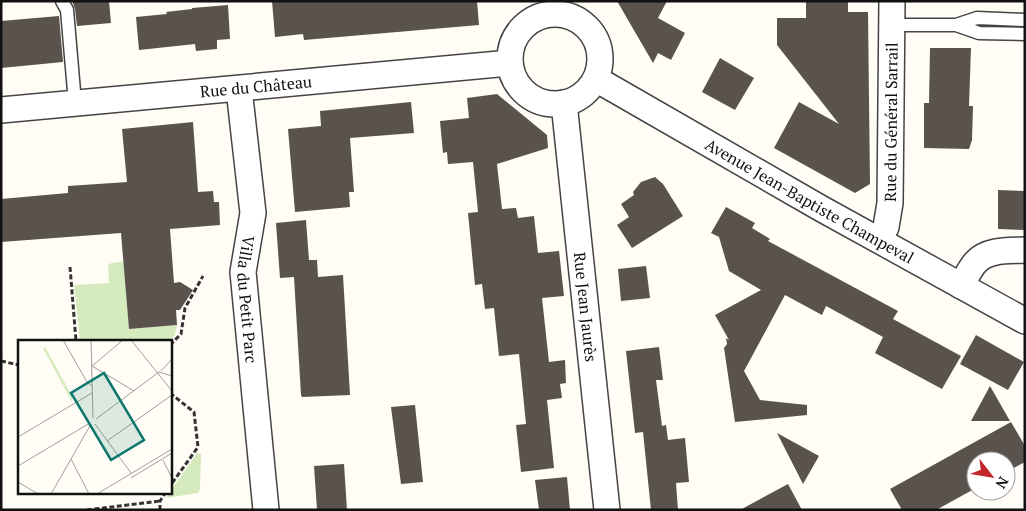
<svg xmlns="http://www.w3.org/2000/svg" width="1026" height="511" font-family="'PT Serif',serif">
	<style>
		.green { fill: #d5ebbd }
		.building { fill: #5a524d }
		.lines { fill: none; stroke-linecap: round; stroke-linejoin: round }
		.service-casing { stroke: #444; stroke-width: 15 }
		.minor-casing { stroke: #444; stroke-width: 28 }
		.path { stroke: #333; stroke-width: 3; stroke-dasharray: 5 2.5; stroke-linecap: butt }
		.service { stroke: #fff; stroke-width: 12 }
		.minor { stroke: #fff; stroke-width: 25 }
		.labels { text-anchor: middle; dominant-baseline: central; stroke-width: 5; stroke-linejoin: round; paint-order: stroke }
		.street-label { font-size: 16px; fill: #111; stroke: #fff }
		.inset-road { fill: none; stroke: #a09f9a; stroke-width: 1 }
		.view { fill: #0f766e; fill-opacity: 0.15; stroke: #0f766e; stroke-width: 2.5 }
		.inset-edge { fill: none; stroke: #111; stroke-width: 2.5 }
	</style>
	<rect width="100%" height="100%" fill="#fffdf5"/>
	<path class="green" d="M124,261L129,329L177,325L175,335L169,341H80L74,285L109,283L108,264Z
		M197,453L201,454L200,489L198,493L166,498Z"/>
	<path class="building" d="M72,1H109L111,23L77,26L75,9Z
		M272,1H477L479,25L304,40L303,34L275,37Z
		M617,1H667L658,18L685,33L671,60L658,53L653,63Z
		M806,1H848V12H868L870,184L855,193L774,148L799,102L839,124L777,45V18H806Z
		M228,5L230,39L217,40V49L196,51L195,44L139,50L136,17L167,14L166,12L192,9V8Z
		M59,16L63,62L1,68V21Z
		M930,48H971L969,106H973L972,140L969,149L924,148V103H929Z
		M720,58L754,78L735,110L702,92Z
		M497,94L547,135L548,148L497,164L502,209L516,208L518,218L534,216L538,253L559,251L564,296L542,298L549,362L565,360L566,383L560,384L562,398L547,400L554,468L521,472L516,425L526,424L519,354L499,356L494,308L485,309L482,284L475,285L468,213L478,212L473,162L448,164L447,152L443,153L440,121L469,118L467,98Z
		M411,102L414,133L350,138L354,192H349L350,207L295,212L288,129L321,126L320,111Z
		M193,122L198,192L213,191L214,202H219L220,225L170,229L174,283L180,282L193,290L180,310H176L177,325L129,329L121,233L1,242V199L68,193V186L127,182L122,129Z
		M655,177L663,184L683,216L632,248L617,225L629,217L621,204L634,195L633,192L641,182Z
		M998,190L1025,191V230L998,229Z
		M726,207L755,223L752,228L770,239L768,241L898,311L893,319L961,356L942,389L875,353L883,337L826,306L822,315L785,295L744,371L760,400L807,405V415L735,422L724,348L727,344L726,338L729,340L715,315L761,290L729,271L719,237L711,233Z
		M306,220L309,260H317L318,277L343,275L350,395L302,397L301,395L294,277L280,278L276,223Z
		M646,266L650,298L621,301L618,269Z
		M976,335L1024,362L1008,390L960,364Z
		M659,347L663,380H656L662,426L666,425L668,440L685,438L689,482L676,483L678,510H651L643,432L635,433L626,351Z
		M990,386L1010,421H971Z
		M415,405L423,482L401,484L391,407Z
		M1011,422L1025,446V462L1006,472V461H976V488L936,510H902L890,489Z
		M777,433L819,456L803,484Z
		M344,464L347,510H317L314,466Z
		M567,477L570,510H539L535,480Z
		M788,484L802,510H740Z"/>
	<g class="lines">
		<defs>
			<path id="service" d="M62,1L67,10L75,103
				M892,25H956L977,18L1025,20
				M956,25L979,33L1025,34"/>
			<g id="minor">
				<circle cx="555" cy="59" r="45"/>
				<path id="s1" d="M596,79L822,209L1025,321"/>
				<path id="s2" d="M239,89L253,213L243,272L266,510"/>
				<path id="s3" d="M564,103L607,510"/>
				<path id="s4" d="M1,110L510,63"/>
				<path id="s5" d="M879,240L886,227L890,203L892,1"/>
				<path d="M961,286C966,278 970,268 976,262C988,249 1009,251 1025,250"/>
			</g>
		</defs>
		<use href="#service" class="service-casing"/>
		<use href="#minor" class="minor-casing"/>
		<path class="path" d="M70,267L76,341
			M170,345L181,334L185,308L203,276
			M1,361L19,365
			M170,393L194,412L198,447L170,486
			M87,510L160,501
			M160,510V501L166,492"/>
		<use href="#service" class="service"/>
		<use href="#minor" class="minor"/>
	</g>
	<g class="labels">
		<g class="street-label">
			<text stroke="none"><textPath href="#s4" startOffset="256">Rue du Château</textPath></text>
			<text stroke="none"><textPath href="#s5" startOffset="120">Rue du Général Sarrail</textPath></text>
			<text stroke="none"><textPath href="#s1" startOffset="246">Avenue Jean-Baptiste Champeval</textPath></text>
			<text stroke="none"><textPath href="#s2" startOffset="212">Villa du Petit Parc</textPath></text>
			<text stroke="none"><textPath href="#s3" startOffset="205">Rue Jean Jaurès</textPath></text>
		</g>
	</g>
	<g transform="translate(18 340)">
		<rect width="154" height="154" fill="#fffdf5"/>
		<path d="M27,7L54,56V62L25,8Z" fill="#d5ebbd"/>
		<path class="inset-road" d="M45,0L69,42L74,46M73,0L75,78M105,0L74,26L116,51M113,0L154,51M143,31L154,19M78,79L141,32L154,36M77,84L113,133M0,97L74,53M89,101L154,55M53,119L71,154M145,120L154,138M0,126L72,83M113,138L154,113M0,142L20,154M33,154L73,84M79,154L154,109"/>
		<path class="view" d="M86,33L126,100L93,120L53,53Z"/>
		<rect width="154" height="154" class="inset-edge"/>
	</g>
	<rect width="1026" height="511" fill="none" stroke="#111111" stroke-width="5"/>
	<g transform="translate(991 476) rotate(121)"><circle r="24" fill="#ffffff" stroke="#a0a0a0"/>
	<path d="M0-4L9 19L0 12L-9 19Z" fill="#c4262e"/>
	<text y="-8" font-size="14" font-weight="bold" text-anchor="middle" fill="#111111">N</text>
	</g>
</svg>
